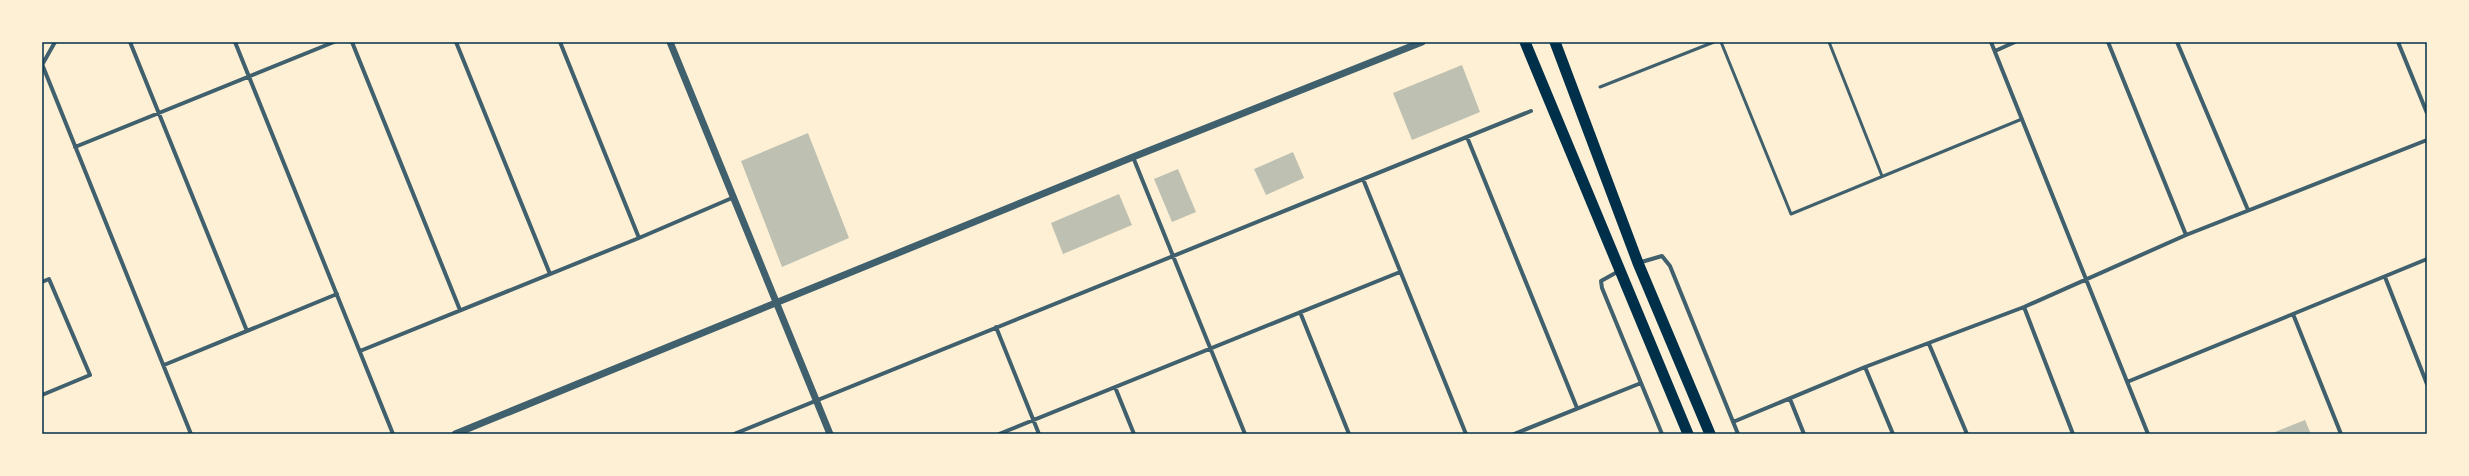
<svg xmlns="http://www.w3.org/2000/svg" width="2469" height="476" font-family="'DejaVu Sans',sans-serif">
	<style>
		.building { fill: #bec0b2 }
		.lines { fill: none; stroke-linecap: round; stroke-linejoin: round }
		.service { stroke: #3f606c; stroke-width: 3 }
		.minor { stroke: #3f606c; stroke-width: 4 }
		.tertiary { stroke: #3f606c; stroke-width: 7 }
		.trunk { stroke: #003049; stroke-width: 11 }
		.neatline { fill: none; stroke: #003049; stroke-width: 1.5 }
	</style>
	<rect width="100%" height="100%" fill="#fdf0d5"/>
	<path class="building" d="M1462,65L1480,112L1412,140L1393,93Z
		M808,133L849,238L782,267L741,161Z
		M1293,152L1304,178L1266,195L1254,169Z
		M1178,169L1196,212L1172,222L1154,179Z
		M1119,194L1132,225L1063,254L1051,223Z
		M2305,420L2311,434H2270Z"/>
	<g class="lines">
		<path class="service" d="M1721,42L1791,214L2022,119
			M1829,42L1882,176
			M1600,87L1714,42"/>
		<path class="minor" d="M130,42L247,331
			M235,42L393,434
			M352,42L460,310
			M456,42L550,274
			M560,42L639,238
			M1991,42L2148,434
			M2108,42L2186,235
			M2177,42L2248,210
			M2398,42L2427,113
			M1995,51L2015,42
			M42,64L191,434
			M42,65L55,42
			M1467,137L1577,408
			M75,147L334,42
			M1133,157L1245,434
			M1363,179L1466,434
			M1638,263L1662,256L1670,266L1738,434
			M1619,271L1601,281L1602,288L1662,434
			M2385,277L2427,384
			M42,282L49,279L90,375L42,395
			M2024,307L2073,434
			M1300,312L1349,434
			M2293,314L2427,259
			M996,327L1039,434
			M1929,344L1967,434
			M360,351L639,238L732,198
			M164,365L337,294
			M1865,367L1893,434
			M2127,382L2293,314L2341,434
			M1115,387L1134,434
			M1790,399L1804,434
			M1733,422L1865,367L2024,307L2186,235L2427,140
			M734,434L1531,111
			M999,434L1400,272
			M1514,434L1641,383"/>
		<path class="tertiary" d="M670,42L830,434
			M455,434L1133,157L1422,42"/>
		<path class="trunk" d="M1525,42L1688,434
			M1555,42L1638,263L1710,434"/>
	</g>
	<rect width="2469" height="476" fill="none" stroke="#fdf0d5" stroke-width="86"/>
	<rect x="43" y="43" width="2383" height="390" class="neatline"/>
</svg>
